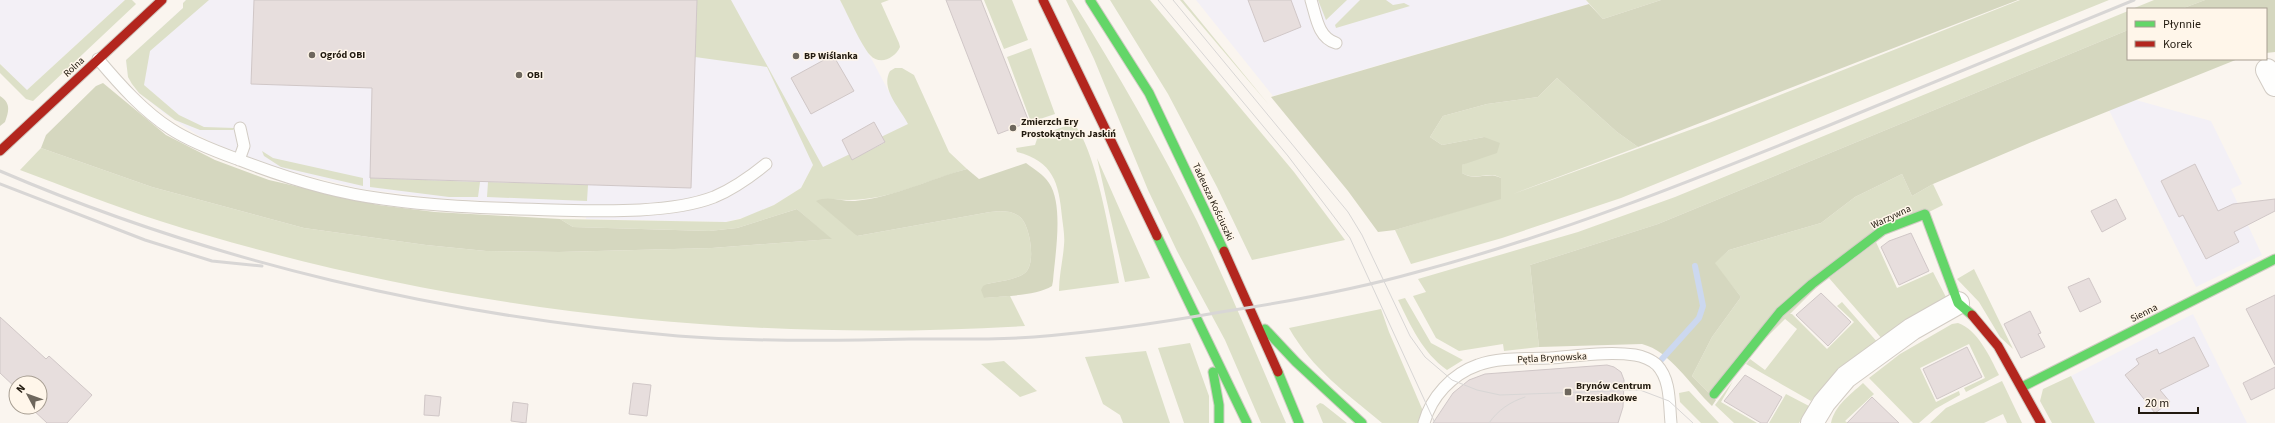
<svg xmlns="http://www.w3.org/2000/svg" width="2275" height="423" font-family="'Source Sans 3',sans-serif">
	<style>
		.commercial { fill: #f3f0f6 }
		.green { fill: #dde0c8 }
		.forest { fill: #d5d7bf }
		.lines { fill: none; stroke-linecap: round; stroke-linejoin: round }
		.stream { stroke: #ccd8ef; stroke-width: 6 }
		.building { fill: #e7dedd; stroke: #d0c7c7 }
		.lane-casing { stroke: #d2ccc4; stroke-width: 13 }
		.street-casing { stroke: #d2ccc4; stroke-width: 24 }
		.fast-casing { stroke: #d2ccc4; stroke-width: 11 }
		.jam-casing { stroke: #d2ccc4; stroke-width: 11 }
		.lane { stroke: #fefefd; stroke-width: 11 }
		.street { stroke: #fefefd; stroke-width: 22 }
		.fast { stroke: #63d668; stroke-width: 9 }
		.jam { stroke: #b3261e; stroke-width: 9 }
		.tram { stroke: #d8d6d5; stroke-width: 1 }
		.rail { stroke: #d8d6d5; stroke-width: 3 }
		.poi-dot { fill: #6e675d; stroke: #fff6ea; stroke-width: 1.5 }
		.labels { text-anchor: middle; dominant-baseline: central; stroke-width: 3; stroke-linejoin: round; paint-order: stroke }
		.poi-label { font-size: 10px; font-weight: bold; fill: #221a0f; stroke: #fff6ea; text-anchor: start }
		.street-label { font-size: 10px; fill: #221a0f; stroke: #fff6ea }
	</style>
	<rect width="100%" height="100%" fill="#faf5ef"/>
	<path class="commercial" d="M0,0H125L26,91L0,64Z
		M186,0H840L888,90L914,133L824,186L813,165L801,188L774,205L753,215L726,222L586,219L587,207L435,198L362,189L269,166L221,147L196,134L164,113L139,93L128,77L126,60L183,8V3Z
		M1196,0H1586L1589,4L1273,96Z
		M2136,100L2211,121L2242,184L2231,189L2262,255L2196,287L2109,110Z
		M2193,314L2247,423H2095L2071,376Z"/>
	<path class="green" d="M125,0H132L136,4L33,101L26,99L0,73V64L27,90Z
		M186,0H209L150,51L144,85L179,115L204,127L235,128L233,130H200L175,120L139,93L132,84L128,77L126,60L183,8V3Z
		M697,0H731L823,167L850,154L853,159L884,143L881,137L908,124C900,108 880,89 890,71L895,68H902L914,75L949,152L967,169C920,182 883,205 832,199L857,236L990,212C1000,211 1012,210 1020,217C1030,225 1036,262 1026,272C1017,280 999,281 987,284L984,298L1010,296L1025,326C734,344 438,309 160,221C113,206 66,187 20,170L41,148L152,187L304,228L426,245L486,251L559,252L712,248L831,239L797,209L737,228L709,231L573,227L560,219L726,222L740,219L774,205L801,188L813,165L767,67L695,57Z
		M840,0H889L881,3L899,43L900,47C895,58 880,66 870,55C861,45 847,13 840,0Z
		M984,0H1012L1028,40L1004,49Z
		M1066,0H1072C1117,72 1159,145 1197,221C1229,288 1257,356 1286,423H1261L1225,340L1177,251L1148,190L1094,59Z
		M1110,0H1150L1294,172L1345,240L1252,260L1217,187L1168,94Z
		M1180,0H1183L1269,105Z
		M1318,0H1347L1326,20Z
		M1360,0H1386L1393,5L1404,3L1410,6L1336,28L1335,25Z
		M1586,0H1661L1603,19Z
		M2020,0H2109L1621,198L1502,238L1411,264L1395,230L1501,198V178C1487,170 1477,182 1462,173V165L1470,161L1484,137L1442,145L1430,137L1443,116L1487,104L1538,97L1557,78L1617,132L1638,147L1513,194L1709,123Z
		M2154,0H2205L2181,9H2132Z
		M2128,11V30L1658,224L1530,265L1539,347L1504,351L1503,344L1459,351L1436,338L1413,296L1426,292L1418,279L1578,232L1675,197Z
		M1031,48L1055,114L1031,122L1007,57Z
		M1071,124L1075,125C1098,156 1111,243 1119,283L1059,291C1059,275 1063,260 1064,245C1065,236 1063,226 1062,217C1059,183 1053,161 1017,152L1016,148L1035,145L1038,136Z
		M262,151L273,158L363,178V186L281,167L264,156Z
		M1097,158L1150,278L1125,282Z
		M1902,174L1912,196L1933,184L1943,205L1929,212L1872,232L1710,394L1692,376L1712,337L1741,297L1714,263L1729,250L1821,223L1855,197Z
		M370,178L480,182L478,197H449L370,187Z
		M488,182L588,185L587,201L487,197Z
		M1876,242L1897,288L1933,272L1947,299L1883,340L1829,278Z
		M1974,269L2013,349L2000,337L1979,302L1957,279Z
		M1405,298L1431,343L1463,360L1447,370C1422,352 1411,326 1398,300Z
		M1842,302L1879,344C1854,361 1829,377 1811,401L1746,364L1750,359L1765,370L1797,329L1784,318L1790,312L1827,349L1854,322L1837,306Z
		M1381,309L1389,332L1423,411L1419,423H1382C1345,392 1313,370 1289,328Z
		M1958,323C1978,330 1990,357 1999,375L1966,392L1964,388L1985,378L1969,344L1920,368L1936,402L1959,391L1960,395L1935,409L1919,423H1913L1869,378L1900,354L1952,324Z
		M1190,343L1209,396V423H1184L1158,348Z
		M1146,351L1170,423H1123L1120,415L1103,404L1085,357Z
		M1004,361L1037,391L1020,397L981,364Z
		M2071,376L2095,423H2052L2040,401L2043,389Z
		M1733,381L1721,402L1757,423H1734L1715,405Z
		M2002,381L2022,423H2007L2003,414L1984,423H1930L1946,408Z
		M1863,383L1874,394L1845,421L1848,423H1831C1835,405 1850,395 1863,383Z
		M1689,391L1719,423H1701L1680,402L1679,393Z
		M1786,394L1809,406L1799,423H1769Z
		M1320,403L1323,404L1347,423H1323L1316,406Z"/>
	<path class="forest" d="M1661,0H2018L1638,147L1617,132L1557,78L1538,97L1487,104L1443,116L1430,137L1442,145L1484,137L1500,143L1497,153L1462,165V173C1476,182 1487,171 1501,178V199L1395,230L1378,232L1348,191L1271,97L1589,4L1603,19Z
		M2205,0H2275V52L2266,53V9H2181Z
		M2128,30V59H2238L2039,139L1933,184L1912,196L1902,174L1855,197L1821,223L1729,250L1715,263L1741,297L1712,337L1692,376L1716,400L1712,406C1691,386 1670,351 1642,344L1539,347L1530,265L1658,224Z
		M103,83L166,135L215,160L269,180L378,205L435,212L560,219L573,227L709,231L737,228L797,209L832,239L712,248L559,252L486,251L426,245L304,228L152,187L41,148L46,135L96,86Z
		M0,96C11,103 9,111 5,122L0,126Z
		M1026,163C1035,170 1043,174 1049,183C1064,205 1055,255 1053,281L1052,286C1036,296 1003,296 984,298L981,290L983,286L987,284C999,281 1017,280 1026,272C1036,262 1030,225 1020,217C1012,210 1000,211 990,212L857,236L816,201C829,195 842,202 855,201C895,197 929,179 967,169L979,179Z"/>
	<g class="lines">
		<path class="stream" d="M1662,359L1699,318L1703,306L1695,266"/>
	</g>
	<path class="building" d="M254,0H697L691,188L370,178L372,88L251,84Z
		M946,0H981L1029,122L998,134Z
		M1248,0H1291L1301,27L1264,42Z
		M833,55L854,91L811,114L791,78Z
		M874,122L885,142L852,160L842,140Z
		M2195,164L2218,211L2233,204L2275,199V211L2234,232L2239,242L2206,259L2183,215L2179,217L2161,181Z
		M2116,199L2126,219L2102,232L2091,211Z
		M1911,233L1929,271L1899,285L1881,247L1889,241Z
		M2089,278L2101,302L2080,312L2068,287Z
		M1821,293L1851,322L1828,346L1796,315Z
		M2275,295V365L2246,309Z
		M2030,311L2041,333L2038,334L2045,347L2021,358L2004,324Z
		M0,317L46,359L49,356L92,395L67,423H47L30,407H40V383H16V388L0,373Z
		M2194,337L2209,366L2160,390L2170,402L2155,413L2125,375L2139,364L2136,359L2157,349L2159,354Z
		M1967,347L1982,377L1937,399L1923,369Z
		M1607,365L1614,367L1621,372L1624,380L1623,407L1618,423H1433L1453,393L1469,380L1485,374Z
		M2275,367V388L2251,400L2243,383Z
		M1745,375L1782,397L1767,423H1761L1724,401Z
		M633,383L651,385L647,416L629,414Z
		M425,395L441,397L439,416L424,415Z
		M1872,397L1899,423H1847Z
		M513,402L528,404L526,423L511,421Z"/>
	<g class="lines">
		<defs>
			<path id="lane" d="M1311,0C1316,16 1318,38 1336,43
				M98,59C120,85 143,111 171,129C191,142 215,151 237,159C283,177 334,193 383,199C439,207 496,208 553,210C599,211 670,214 714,197C733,189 750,177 766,164
				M239,160L244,146L240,128
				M1424,423C1431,397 1452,374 1478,365C1499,357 1527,359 1550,358C1578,356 1608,351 1635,355C1642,356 1652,360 1657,365C1671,380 1669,404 1671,423"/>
			<path id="street" d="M2267,70L2275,85
				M1812,423L1824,403L1846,377L1912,329L1958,303"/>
			<path id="fast" d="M1090,0L1149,93L1224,251
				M1157,236L1247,423
				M1265,329L1296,362L1362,423
				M1213,372L1219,405V423
				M1278,372L1299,423
				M2022,387L2275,259
				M1714,394L1780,312L1812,284L1883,230L1925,214L1958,303L1972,315"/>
			<path id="jam" d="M1043,0L1157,236
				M0,151L162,0
				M1224,251L1278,372
				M1972,315L1998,346L2041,423"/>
		</defs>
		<use href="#lane" class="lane-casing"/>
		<use href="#street" class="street-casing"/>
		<use href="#fast" class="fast-casing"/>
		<use href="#jam" class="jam-casing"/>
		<use href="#lane" class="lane"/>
		<use href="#street" class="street"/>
		<use href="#fast" class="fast"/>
		<use href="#jam" class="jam"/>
		<path class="tram" d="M1158,0L1288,156L1350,238L1435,423
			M1173,0L1348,212L1362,235L1410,336L1425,357L1452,380L1477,390L1500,395L1640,390L1669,401L1693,423
			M1489,423C1498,410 1510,402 1525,397"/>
		<path class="rail" d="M0,171C214,263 446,316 678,336C755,342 834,341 911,339C952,339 993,340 1034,337C1096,332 1159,323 1221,312C1287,302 1353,290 1417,272C1557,235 1691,181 1825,127C1928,84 2031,42 2134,0
			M0,184L145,240L212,261L262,266"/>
	</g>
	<g class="poi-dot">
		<circle cx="312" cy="55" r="4"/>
		<circle cx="796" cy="56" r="4"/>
		<circle cx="519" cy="75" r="4"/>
		<circle cx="1013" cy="128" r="4"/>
		<rect x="1564" y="388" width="8" height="8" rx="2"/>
	</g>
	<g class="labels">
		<g class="poi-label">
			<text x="320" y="55">Ogród OBI</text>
			<text x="804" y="56">BP Wiślanka</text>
			<text x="527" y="75">OBI</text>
			<text x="1021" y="122">Zmierzch Ery<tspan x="1021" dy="12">Prostokątnych Jaskiń</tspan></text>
			<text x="1576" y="386">Brynów Centrum<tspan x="1576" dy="12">Przesiadkowe</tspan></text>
		</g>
		<g class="street-label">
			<text transform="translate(74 67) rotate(-43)">Rolna</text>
			<text transform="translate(1213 202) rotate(65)">Tadeusza Kościuszki</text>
			<text transform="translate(1891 217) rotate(-25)">Warzywna</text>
			<text transform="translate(2144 313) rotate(-27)">Sienna</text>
			<text transform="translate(1552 358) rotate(-3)">Pętla Brynowska</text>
		</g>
	</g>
	<rect x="2127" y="8" width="140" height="52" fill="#fff6ea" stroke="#a79e92"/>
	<rect x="2135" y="21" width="20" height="6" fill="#63d668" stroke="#a79e92"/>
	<text x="2163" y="28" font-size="12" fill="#221a0f">Płynnie</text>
	<rect x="2135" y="41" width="20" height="6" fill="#b3261e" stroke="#a79e92"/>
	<text x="2163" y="48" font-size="12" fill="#221a0f">Korek</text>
	<g transform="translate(28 395) rotate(311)"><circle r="19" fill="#fff6ea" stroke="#a79e92"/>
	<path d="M0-3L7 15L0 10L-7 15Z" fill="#6e675d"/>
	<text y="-6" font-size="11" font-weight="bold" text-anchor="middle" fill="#221a0f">N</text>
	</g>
	<path d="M2139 407v6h59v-6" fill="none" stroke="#221a0f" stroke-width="2"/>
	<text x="2145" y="407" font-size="12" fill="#221a0f" stroke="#fff6ea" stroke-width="3" paint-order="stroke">20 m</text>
</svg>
